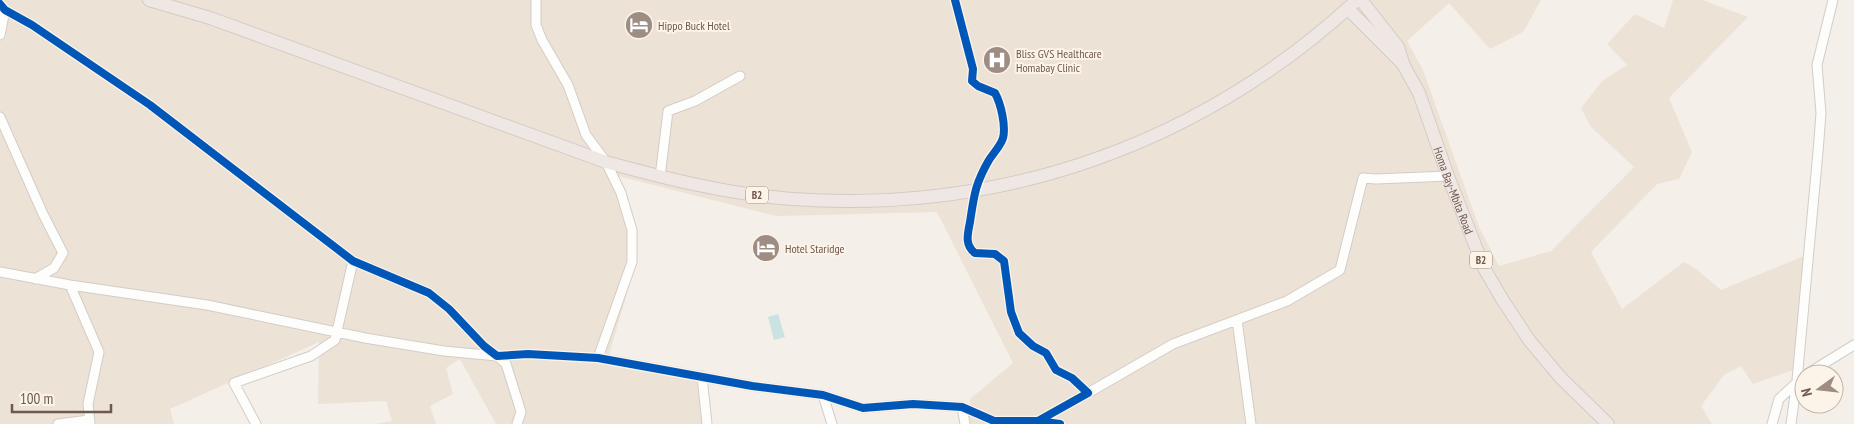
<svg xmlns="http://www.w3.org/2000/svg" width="1854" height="424" font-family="'PT Sans Narrow',sans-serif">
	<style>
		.residential { fill: #ede2d6 }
		.medical { fill: #f5e2e1 }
		.water { fill: #cbe2e2 }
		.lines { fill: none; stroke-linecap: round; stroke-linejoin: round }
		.minor-casing { stroke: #d3ccc7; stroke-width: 11 }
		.highway-casing { stroke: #d3cbc6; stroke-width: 14 }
		.minor { stroke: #fdfdfc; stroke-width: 9 }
		.highway { stroke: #efe7e4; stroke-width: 12 }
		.cycleway-casing { stroke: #fdf4e9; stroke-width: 11 }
		.cycleway { stroke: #0057b8; stroke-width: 8 }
		.labels { text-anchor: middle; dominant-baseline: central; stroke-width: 4; stroke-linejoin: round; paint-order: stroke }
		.shield { fill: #fdf4e9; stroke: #9a877b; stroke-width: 1 }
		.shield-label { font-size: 11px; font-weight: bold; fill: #6f584c }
		.poi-label { font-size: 12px; fill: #6f584c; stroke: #fdf4e9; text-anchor: start }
		.street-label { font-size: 12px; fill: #6f584c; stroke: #fdf4e9 }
	</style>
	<rect width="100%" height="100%" fill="#f4efe8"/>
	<path class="residential" d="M0,0H1541L1523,32L1490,49L1449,3L1407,41L1423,70L1479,227L1499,266L1551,251L1634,167L1591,127L1581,108L1603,80L1627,65L1607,44L1635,14L1664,28L1673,0H1702L1748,17L1669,98L1692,152L1679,179L1657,184L1591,252L1622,309L1684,262L1696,269L1721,290L1804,256L1796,369L1753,384L1741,366L1724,375L1701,406L1712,424H970V399L1013,363L937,212L776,216L614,175L634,231L628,290L609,355L703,376L708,424H496L460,359L446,368L453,394L430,406L436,424H375L392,421L386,401L318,404L319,342L170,409L174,424H0Z"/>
	<path class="medical" d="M989,54H1004V66L989,68Z"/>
	<path class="water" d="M778,314L785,337L774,340L768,317Z"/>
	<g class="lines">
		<defs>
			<path id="minor" d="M536,0V25L542,40L568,85L586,135L606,162L621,193L632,230V262L598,358
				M955,0L973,69L972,81L978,86L995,93C1001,104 1006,126 1003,138C1000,147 994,152 989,160C975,184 974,196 970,222C968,233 964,245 975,253L995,254L1004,261L1011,312L1019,333L1033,346L1046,353L1056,370L1072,378L1088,393L1038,421
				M0,4L5,10L32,25L150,105L353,261L429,293L449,309L484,346L497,356L528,354L598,358L752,386L823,395L863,408L913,404L962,407L994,421H1038L1060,424
				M0,35L5,10
				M0,117L43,214L63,253L54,268L35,279
				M660,177L668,111L695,101L740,76
				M0,272L70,285L207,305L365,338L444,351L497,356L506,364L518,402L521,412L517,424
				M70,285L99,352L88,404L90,424
				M1237,320L1251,424
				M1807,374L1854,345
				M702,376L707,424
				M1088,393L1173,344L1287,301L1340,270L1363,178L1376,179L1448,176
				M823,395L832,424
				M962,407L965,424
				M58,424L89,420
				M256,424L234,383L311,356L335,340L353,261
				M1772,424L1779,399L1804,376
				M1791,424L1797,380L1818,152L1821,113L1817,65L1833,0"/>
			<g id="highway">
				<path d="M149,0L210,18L606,162C667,179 728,194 792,199C1004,214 1201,144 1357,0"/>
				<path id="s1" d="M1361,0L1398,47L1404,66L1419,93L1448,176L1484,268L1502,299L1529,340L1560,377L1608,424"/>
				<path d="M1348,9L1403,64"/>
			</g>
		</defs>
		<use href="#minor" class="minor-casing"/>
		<use href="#highway" class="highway-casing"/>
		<use href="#minor" class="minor"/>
		<use href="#highway" class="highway"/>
		<defs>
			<path id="cycleway" d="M955,0L973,69L972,81L978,86L995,93C1001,104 1006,126 1003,138C1000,147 994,152 989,160C975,184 974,196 970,222C968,233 964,245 975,253L995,254L1004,261L1011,312L1019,333L1033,346L1046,353L1056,370L1072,378L1088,393L1038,421
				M0,4L5,10L32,25L150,105L353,261L429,293L449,309L484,346L497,356L528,354L598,358L752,386L823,395L863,408L913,404L962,407L994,421H1038L1060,424"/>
		</defs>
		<use href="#cycleway" class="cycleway-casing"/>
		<use href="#cycleway" class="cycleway"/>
	</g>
	<defs>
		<symbol id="hotel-disc" viewBox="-11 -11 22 22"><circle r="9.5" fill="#9e8d83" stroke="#fdf4e9"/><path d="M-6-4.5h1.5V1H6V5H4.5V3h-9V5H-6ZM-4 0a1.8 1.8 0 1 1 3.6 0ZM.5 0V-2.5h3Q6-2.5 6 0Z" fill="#fff"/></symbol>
		<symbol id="hospital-disc" viewBox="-11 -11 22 22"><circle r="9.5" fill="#9e8d83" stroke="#fdf4e9"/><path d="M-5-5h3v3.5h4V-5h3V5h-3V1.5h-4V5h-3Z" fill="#fff"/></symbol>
	</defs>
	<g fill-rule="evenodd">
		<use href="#hotel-disc" x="623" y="9" width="32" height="32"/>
		<use href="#hospital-disc" x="981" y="44" width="32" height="32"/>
		<use href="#hotel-disc" x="750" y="232" width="32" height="32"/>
	</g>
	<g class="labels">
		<g class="shield">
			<rect x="746" y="186.5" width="22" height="17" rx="4"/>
			<rect x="1470" y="251.5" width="22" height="17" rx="4"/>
		</g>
		<g class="shield-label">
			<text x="757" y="195">B2</text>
			<text x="1481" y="260">B2</text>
		</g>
		<g class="poi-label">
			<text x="658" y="25">Hippo Buck Hotel</text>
			<text x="1016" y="53">Bliss GVS Healthcare<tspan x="1016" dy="14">Homabay Clinic</tspan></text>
			<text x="785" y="248">Hotel Staridge</text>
		</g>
		<g class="street-label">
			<text stroke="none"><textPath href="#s1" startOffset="214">Homa Bay-Mbita Road</textPath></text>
		</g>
	</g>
	<g transform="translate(1819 389) rotate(255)"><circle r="24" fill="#fdf4e9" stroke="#c4b6aa"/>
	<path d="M0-4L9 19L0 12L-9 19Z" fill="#9e8d83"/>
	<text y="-8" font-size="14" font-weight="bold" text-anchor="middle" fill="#6f584c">N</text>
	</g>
	<path d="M12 404v8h99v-8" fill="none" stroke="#6f584c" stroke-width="2.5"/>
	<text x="20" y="404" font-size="15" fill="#6f584c" stroke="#fdf4e9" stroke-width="4" paint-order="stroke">100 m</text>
</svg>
